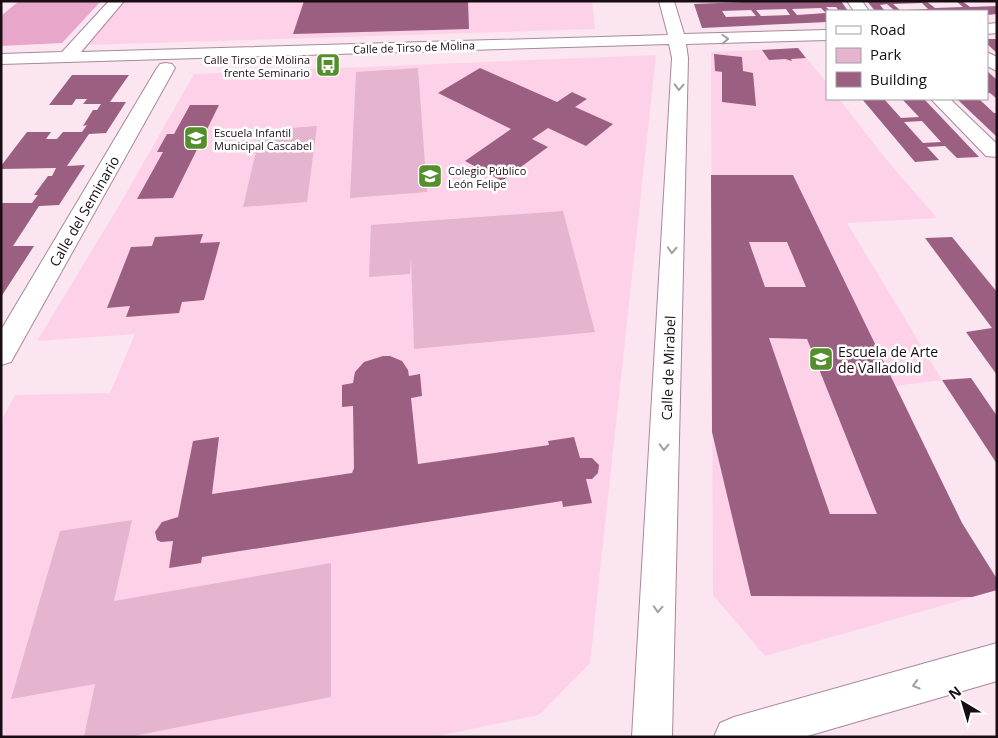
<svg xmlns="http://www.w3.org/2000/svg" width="998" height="738" font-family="'Open Sans',sans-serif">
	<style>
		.built { fill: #fdd2e8 }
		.green { fill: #e5b4ce }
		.forest { fill: #e8a6ca }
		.building { fill: #9b5f81; fill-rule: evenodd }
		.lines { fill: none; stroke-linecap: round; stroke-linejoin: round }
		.minor-casing { stroke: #a9889a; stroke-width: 2 }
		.major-casing { stroke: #a9889a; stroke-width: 2 }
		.minor { fill: #fff; fill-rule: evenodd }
		.major { fill: #fff; fill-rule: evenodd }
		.oneway { stroke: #a39ea1 }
		.labels { text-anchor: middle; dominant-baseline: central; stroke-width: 5; stroke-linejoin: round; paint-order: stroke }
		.far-street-label { font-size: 11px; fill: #190d14; stroke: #fff }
		.far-poi-label { font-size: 11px; fill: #190d14; stroke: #fff; text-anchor: start }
		.street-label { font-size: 14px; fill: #190d14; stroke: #fff }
		.poi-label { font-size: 14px; fill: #190d14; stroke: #fff; text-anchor: start }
	</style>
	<rect width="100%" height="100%" fill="#fae5f0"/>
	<path class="built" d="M123,1H592L595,29L85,45Z
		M798,48L827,83V99H839L890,164L937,218L847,223L942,380L896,386L962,523L997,590L765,656L713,595L711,52Z
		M656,55L590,663L539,715L433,737H1V421L15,395L110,393L135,334L37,341L120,204L194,74Z"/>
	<path class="green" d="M418,68L427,192L350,198L356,72Z
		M317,126L307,202L243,207L261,130Z
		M563,211L595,332L414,349L411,256L410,274L369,277L371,225Z
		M132,520L114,601L331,563V697L129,737H84L95,684L11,699L60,531Z"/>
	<path class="forest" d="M19,1H101L62,43L1,46V16Z"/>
	<path class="building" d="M304,1H468L469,29L293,34Z
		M770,1H841L848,11H839L836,7H826L830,11H827V22L702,28L694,4ZM821,8L826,13L797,15L792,9ZM786,9L790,15L761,16L756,10ZM751,10L756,16L726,17L722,11Z
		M867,1H926L935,8L963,7L956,1H962L970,7L997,6V14L987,15V11H906V10L928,9L922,3L893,4L901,11H895L887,4L880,5L885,11H875Z
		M987,39H997V53L987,44Z
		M798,48L806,58L791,59L792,61L785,59L769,60L762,50Z
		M714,54L742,57L743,71L753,73L756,106L722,102V72L715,71Z
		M480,68L557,102L572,92L587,99L575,107L613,124L586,146L548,128L532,139L548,147L502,181L465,161L511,129L438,93Z
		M987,71L997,80V99L990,93H987Z
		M72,75H129L110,102H126L106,133L89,134L67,166L85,165L59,205L39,206L13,246H34L1,297V203H32L38,195H34L48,176H52L56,168L1,169V166L27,132H51L46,139H57L63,132H82L87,125L83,126L93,110H97L101,104H83L87,99H76L72,105H49Z
		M862,99H884L901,118L919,117L902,99H924L979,157L957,158L945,146L927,147L939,160L915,162ZM922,121L941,142L923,143L904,122Z
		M957,99H979L994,113H997V137Z
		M190,105H219L173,198L137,199L163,152H157L167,134H174Z
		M711,175H793L962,523L997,579V590L972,597L751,596L712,432ZM749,242H787L806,287H765ZM769,338L807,339L877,514H830Z
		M203,234L200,243L220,242L204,300L182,302L179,313L126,317L130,306L107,308L131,247L152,246L155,237Z
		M952,237L997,292V375L966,332L992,328L925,238Z
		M383,356H390L402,361L408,370L409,376L420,374L422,396L411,398L418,464L549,445L548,441L574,437L580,458H592L599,465L598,473L592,479H586L592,503L563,507L562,501L202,557L201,563L169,568L173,541L161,542L157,540L155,532L162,522L178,517L193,441L219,437L212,494L352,473L354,468L353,406L342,407V385L353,383L355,372L364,362Z
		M971,378L997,416V464L942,380Z"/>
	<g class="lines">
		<defs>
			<path id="minor" d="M109,1H124L81,52L668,35L659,1H674L684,34L827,30V40L686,44L688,58L672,737H632L672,58L669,44L1,64V54L62,52Z
				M847,1H862L869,11H854Z
				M997,23V33L987,34V24Z
				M987,52L997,57V71L987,66Z
				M166,63L172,64L175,68L11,362L1,365V330L157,68L160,64Z
				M931,99H950L997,144V157L986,156Z"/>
			<path id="major" d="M997,643V681L804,737H714L720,723L734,717Z"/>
		</defs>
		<use href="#minor" class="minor-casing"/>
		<use href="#major" class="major-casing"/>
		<use href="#minor" class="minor"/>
		<use href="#major" class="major"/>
	</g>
	<defs><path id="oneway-chevron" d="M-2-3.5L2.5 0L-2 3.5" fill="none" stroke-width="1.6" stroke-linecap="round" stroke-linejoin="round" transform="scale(1.25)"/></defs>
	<g class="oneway">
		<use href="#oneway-chevron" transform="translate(725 39) rotate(-2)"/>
		<use href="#oneway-chevron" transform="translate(679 87) rotate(92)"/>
		<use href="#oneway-chevron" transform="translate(672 250) rotate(93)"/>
		<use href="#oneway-chevron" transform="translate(664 447) rotate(92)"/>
		<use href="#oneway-chevron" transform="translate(658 609) rotate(93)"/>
		<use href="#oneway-chevron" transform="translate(916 685) rotate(164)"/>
	</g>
	<defs>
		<symbol id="bus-square" viewBox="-11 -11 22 22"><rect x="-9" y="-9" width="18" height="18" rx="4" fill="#538f2d" stroke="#fff"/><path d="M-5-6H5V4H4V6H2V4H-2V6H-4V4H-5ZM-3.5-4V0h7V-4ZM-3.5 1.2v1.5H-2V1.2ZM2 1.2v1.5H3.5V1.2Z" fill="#fff"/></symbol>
		<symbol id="school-square" viewBox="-11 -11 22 22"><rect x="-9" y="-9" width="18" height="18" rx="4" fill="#538f2d" stroke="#fff"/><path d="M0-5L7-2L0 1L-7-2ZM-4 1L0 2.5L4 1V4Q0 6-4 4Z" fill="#fff"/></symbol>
		<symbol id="university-square" viewBox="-11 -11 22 22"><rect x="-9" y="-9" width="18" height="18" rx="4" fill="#538f2d" stroke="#fff"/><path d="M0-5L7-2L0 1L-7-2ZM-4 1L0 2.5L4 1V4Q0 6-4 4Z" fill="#fff"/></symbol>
	</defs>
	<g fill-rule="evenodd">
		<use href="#bus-square" x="314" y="51" width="28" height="28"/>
		<use href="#school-square" x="182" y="124" width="28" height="28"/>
		<use href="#school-square" x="416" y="162" width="28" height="28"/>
		<use href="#university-square" x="807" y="345" width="28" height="28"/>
	</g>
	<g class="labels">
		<g class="far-street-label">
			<text transform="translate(414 47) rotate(-2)">Calle de Tirso de Molina</text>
		</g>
		<g class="far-poi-label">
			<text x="310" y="59" text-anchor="end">Calle Tirso de Molina<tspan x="310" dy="13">frente Seminario</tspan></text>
			<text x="214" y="132">Escuela Infantil<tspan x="214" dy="13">Municipal Cascabel</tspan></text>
			<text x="448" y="170">Colegio Público<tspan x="448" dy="13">León Felipe</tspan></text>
		</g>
		<g class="street-label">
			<text transform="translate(84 211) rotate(-60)">Calle del Seminario</text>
			<text transform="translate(668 368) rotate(-88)">Calle de Mirabel</text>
		</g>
		<g class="poi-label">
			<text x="838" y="351">Escuela de Arte<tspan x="838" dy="16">de Valladolid</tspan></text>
		</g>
	</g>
	<rect width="998" height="738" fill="none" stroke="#190d14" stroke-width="5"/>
	<rect x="826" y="10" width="162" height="90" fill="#ffffff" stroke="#a39ea1"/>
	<rect x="836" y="26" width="25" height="8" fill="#ffffff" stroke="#a39ea1"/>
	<text x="870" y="35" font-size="15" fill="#190d14">Road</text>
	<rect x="836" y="48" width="25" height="15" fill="#e5b4ce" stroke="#a39ea1"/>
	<text x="870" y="60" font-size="15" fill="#190d14">Park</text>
	<rect x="836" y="72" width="25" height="15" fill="#9b5f81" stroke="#a39ea1"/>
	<text x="870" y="85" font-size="15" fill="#190d14">Building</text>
	<g transform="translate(963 703) rotate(322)" stroke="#ffffff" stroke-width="4" paint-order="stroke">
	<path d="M0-4L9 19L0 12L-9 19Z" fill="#190d14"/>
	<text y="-8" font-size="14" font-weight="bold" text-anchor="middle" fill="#190d14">N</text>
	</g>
</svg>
